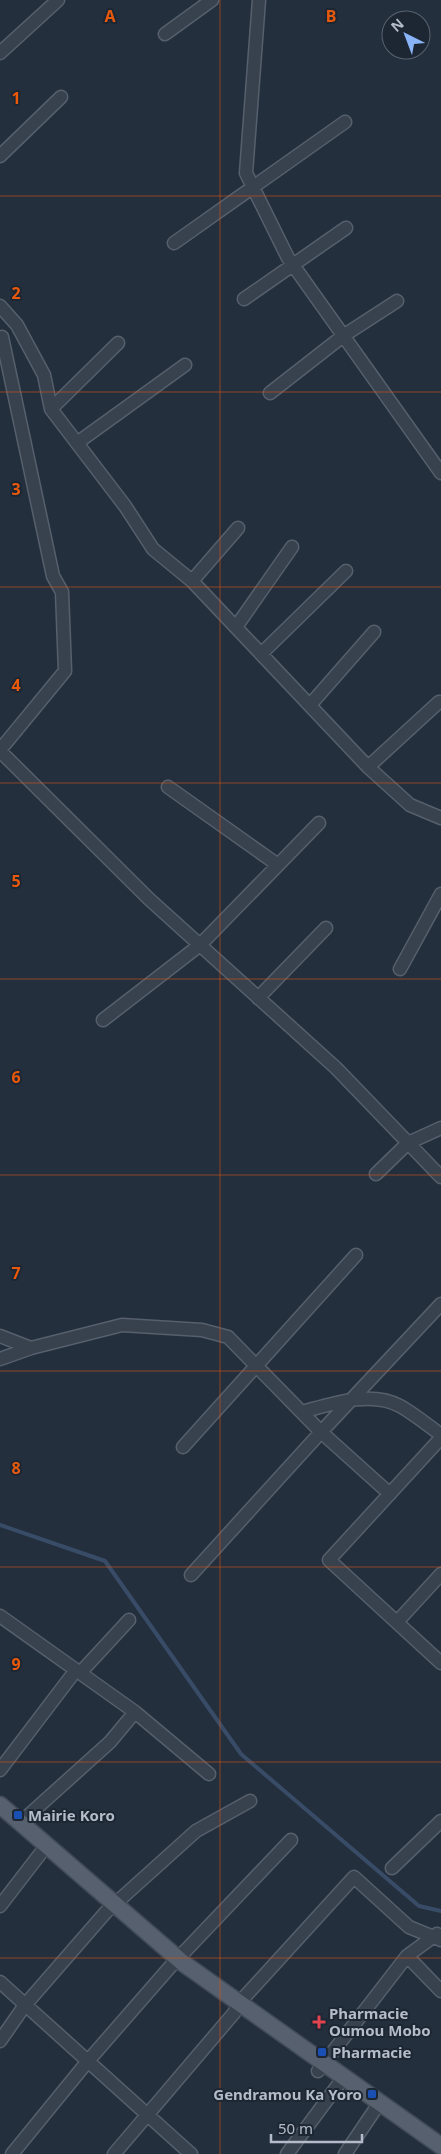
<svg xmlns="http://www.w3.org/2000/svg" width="441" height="2154" font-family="'Noto Sans',sans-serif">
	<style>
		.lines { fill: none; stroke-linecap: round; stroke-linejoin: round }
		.stream { stroke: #394c67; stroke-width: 4 }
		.minor-casing { stroke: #565f6c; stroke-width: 15 }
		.major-casing { stroke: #414a57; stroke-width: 19 }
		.minor { stroke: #38414e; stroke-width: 12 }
		.major { stroke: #56606e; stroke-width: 16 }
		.grid { fill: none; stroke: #e8590c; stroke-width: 1; stroke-opacity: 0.55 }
		.transit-dot { fill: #1a4fb4; stroke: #1d2633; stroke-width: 2 }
		.health-dot { fill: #e0444e; stroke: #1d2633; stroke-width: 2 }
		.labels { text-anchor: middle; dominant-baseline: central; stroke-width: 4; stroke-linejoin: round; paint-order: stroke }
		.poi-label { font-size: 15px; font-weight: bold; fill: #b4bcc9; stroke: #1d2633; text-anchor: start }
		.grid-label { font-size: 16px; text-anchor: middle; font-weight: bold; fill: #e8590c; stroke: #1d2633; stroke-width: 4; stroke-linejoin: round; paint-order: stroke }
	</style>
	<rect width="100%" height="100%" fill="#242f3e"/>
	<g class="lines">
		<path class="stream" d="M0,1525L105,1561L241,1754L419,1906L441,1911"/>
		<defs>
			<path id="minor" d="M259,0L246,173L288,258L441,473
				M165,34L212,0
				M0,53L58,0
				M0,156L61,97
				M174,243L345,122
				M244,299L346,228
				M0,306L17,325L44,375L51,409L125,506L153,549L192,581L368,767L410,805L441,818
				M270,393L343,336L397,301
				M51,409L118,343
				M77,443L185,365
				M192,581L238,528
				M236,627L292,547
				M261,654L346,571
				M310,705L374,632
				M0,750L65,671L62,592L53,576L2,337
				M0,751L149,899L336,1068L441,1177
				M368,767L439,702
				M168,787L278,865
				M400,969L441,894
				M258,998L326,928
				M103,1020L200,945L319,823
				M376,1174L408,1143L441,1128
				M0,1336L31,1348
				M0,1359L31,1348L122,1325L202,1330L228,1337L321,1432L441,1304
				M302,1412C331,1404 371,1390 400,1406C414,1414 428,1425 441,1435
				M441,1438L329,1560L441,1663
				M183,1447L356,1255
				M191,1575L321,1432L390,1494
				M0,1616L135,1712L209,1774
				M397,1622L441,1574
				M80,1673L129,1620
				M0,1770L76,1670
				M20,1823L110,1742L135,1712
				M392,1868L441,1821
				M0,1906L40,1854
				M407,1956L441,1991
				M0,1982L191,2154
				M0,2041L25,2005L106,1912L196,1831L250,1801
				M318,2071L407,1956L437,1934
				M12,2154L88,2061L170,1967L291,1840
				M114,2154L234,2013L239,2003L354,1877L409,1927L441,1940
				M287,2154L338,2085
				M345,2154L374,2111"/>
			<path id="major" d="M0,1805L183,1963L441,2146"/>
		</defs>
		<use href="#minor" class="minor-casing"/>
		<use href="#major" class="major-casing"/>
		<use href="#minor" class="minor"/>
		<use href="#major" class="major"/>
	</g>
	<path class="grid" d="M220,0V2154M0,196H441M0,392H441M0,587H441M0,783H441M0,979H441M0,1175H441M0,1371H441M0,1567H441M0,1762H441M0,1958H441"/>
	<g class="transit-dot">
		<rect x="13" y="1810" width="10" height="10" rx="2.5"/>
		<rect x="317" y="2047" width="10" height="10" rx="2.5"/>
		<rect x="367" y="2089" width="10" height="10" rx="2.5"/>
	</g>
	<path class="health-dot" d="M316.5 2014.5h5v5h5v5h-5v5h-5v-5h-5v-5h5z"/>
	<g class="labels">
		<g class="poi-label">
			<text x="28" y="1815">Mairie Koro</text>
			<text x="329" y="2013">Pharmacie<tspan x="329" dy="17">Oumou Mobo</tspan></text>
			<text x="332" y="2052">Pharmacie</text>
			<text x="362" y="2094" text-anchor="end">Gendramou Ka Yoro</text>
		</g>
	</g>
	<g class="grid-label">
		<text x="110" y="22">A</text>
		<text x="331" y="22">B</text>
		<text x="16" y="104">1</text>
		<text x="16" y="299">2</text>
		<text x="16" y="495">3</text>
		<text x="16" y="691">4</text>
		<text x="16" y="887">5</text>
		<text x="16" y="1083">6</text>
		<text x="16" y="1279">7</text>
		<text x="16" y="1474">8</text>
		<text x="16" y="1670">9</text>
	</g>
	<g transform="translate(406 35) rotate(318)"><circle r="24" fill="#1d2633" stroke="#59626f"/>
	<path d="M0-4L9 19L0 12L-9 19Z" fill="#8ab4f8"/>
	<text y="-8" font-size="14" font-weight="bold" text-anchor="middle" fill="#b4bcc9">N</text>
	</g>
	<path d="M271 2134v8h91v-8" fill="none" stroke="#b4bcc9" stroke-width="2.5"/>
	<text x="278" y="2134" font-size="15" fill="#b4bcc9" stroke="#1d2633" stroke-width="4" paint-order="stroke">50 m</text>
</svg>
